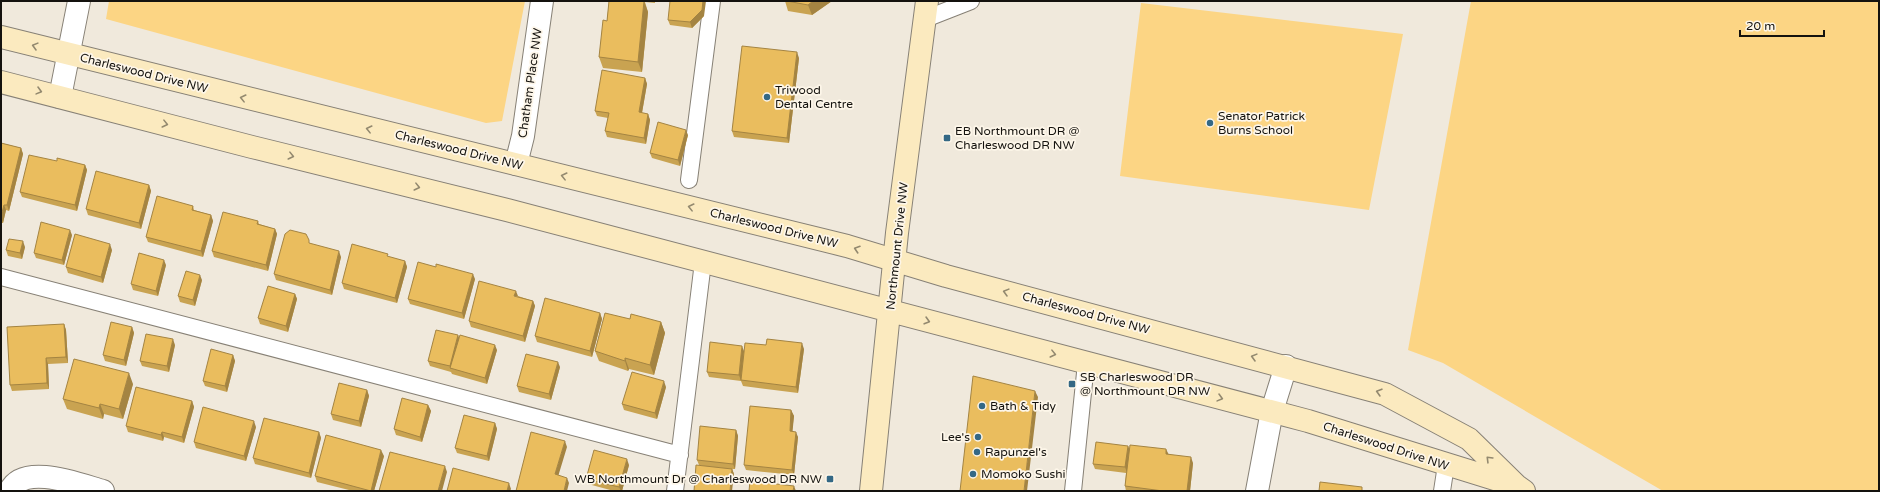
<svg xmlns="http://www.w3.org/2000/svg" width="1880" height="492" font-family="'Varela Round',sans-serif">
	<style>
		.green { fill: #fcd584 }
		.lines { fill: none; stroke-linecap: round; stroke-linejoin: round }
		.lane-casing { stroke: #878176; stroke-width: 18 }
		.street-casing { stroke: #878176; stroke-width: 24 }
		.secondary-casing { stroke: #878176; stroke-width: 24 }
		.lane { stroke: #fff; stroke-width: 16 }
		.street { stroke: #fff; stroke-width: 22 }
		.secondary { stroke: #fbeabf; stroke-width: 22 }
		.wall { fill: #c9a351 }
		.shaded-wall { fill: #a48442 }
		.building { fill: #eabd5e; stroke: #a48442 }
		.oneway { stroke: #93896f }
		.poi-dot { fill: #346885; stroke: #fdf6e9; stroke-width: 1.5 }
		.labels { text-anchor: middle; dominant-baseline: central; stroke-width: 3.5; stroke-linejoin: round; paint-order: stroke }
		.street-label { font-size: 12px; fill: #14120e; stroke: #fdf6e9 }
		.poi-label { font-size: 12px; fill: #14120e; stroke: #fdf6e9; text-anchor: start }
	</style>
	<rect width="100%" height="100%" fill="#f0e9dc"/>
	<path class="green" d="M109,1H525L502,121L486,123L106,19Z
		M1471,1H1879V491H1663L1443,363L1408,350Z
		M1141,3L1403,34L1369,210L1120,176Z"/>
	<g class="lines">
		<defs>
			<path id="lane" d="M925,19L971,1
				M689,180L712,1
				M1,277L680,455
				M675,491L703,262
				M1073,491L1086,363
				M1442,491L1446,465"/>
			<path id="street" d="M60,97L79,1
				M516,164L523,136L542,1
				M10,491C23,462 81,485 103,491
				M1257,491L1272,411L1286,366"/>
			<path id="secondary" d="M1,37L847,246L946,276L1385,394L1469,439L1517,486L1524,491
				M1,82L252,147L507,210L1308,421L1514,485
				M871,491L897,233L927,1"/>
		</defs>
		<use href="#lane" class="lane-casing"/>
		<use href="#street" class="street-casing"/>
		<use href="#secondary" class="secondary-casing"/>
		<use href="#lane" class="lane"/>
		<use href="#street" class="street"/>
		<use href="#secondary" class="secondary"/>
	</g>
	<path class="wall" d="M609,1H655V3L645,2L648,12L642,72L603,68L599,57L607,21Z
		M785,1H832L812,15L788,11Z
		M704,16L692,28L670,25L668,20Z
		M799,58L789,143L734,137L732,131Z
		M645,78L647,84L642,113L648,114L650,120L646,144L607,137L605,131L608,118L597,116L595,111Z
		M688,135L680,166L652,158L650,153Z
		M1,143L21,148L23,154L9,211L6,210L3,223H1Z
		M57,161L85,165L87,170L77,211L22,197L20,192Z
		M149,185L151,191L141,229L88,215L86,209Z
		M193,206L194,210L211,215L213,221L203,257L148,242L146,237Z
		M258,221L259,224L275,229L277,234L268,271L214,257L212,251Z
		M72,235L64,265L36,258L34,253Z
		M311,244L341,257L332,295L276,280L274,274Z
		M25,247L22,259L8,256L6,250Z
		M112,250L103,283L68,273L66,267Z
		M389,257L405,261L407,267L397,303L344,289L342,283Z
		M166,265L158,296L133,290L131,284Z
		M475,279L464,319L410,304L408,299Z
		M202,280L195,306L180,302L178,296Z
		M295,294L297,299L288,332L260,324L258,318Z
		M518,296L533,301L535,306L525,342L471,327L469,321Z
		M600,313L602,319L592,357L537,342L535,336Z
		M630,319L661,322L665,333L654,375L629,369L628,371L599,361L595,351Z
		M64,324L66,330L68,363L48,364L49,389L12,391L10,385Z
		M132,327L134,333L126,366L105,361L103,355Z
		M458,335L459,338L497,350L487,384L452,374L451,372L430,366L428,361Z
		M175,345L169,372L142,366L140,361Z
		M766,345L804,349L798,393L743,386L741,381L709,377L707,372L744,351Z
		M233,355L235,361L227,392L205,386L203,381Z
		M560,367L551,400L519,392L517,386Z
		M133,384L123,419L104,414L103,419L67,409L63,399Z
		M666,387L657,419L624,410L622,404Z
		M367,390L369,396L361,427L333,420L331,414Z
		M192,401L194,407L184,443L164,437L163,441L128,432L126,426Z
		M428,405L431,411L422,442L396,435L394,429Z
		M791,410L794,416L792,431L798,437L794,475L746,470L744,465Z
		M495,423L497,429L489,461L457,453L455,448Z
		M256,427L246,461L196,448L194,442Z
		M736,430L738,436L735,469H732L734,474L699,465L697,460Z
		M319,432L321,438L311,478L255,464L253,458Z
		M1128,446L1129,449L1169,455L1193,463L1190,491H1126L1125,486L1126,473L1095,469L1093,464Z
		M384,456L374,491H353L317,482L315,476Z
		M629,465L622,491H614L588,484L586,479Z"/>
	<path class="shaded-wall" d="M644,1L648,12L642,72L638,62Z
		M703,1H706L704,16L692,28L690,22Z
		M813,1H832L812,15L808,5Z
		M797,52L799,58L789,143L787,138Z
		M645,78L647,84L641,118L639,112Z
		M648,114L650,120L646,144L644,138Z
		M686,130L688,135L680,166L678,160Z
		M21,148L23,154L9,211L7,205Z
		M85,165L87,170L77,211L75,205Z
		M149,185L151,191L141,229L139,223Z
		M4,205L6,210L3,223L1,218V216Z
		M211,215L213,221L203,257L201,251Z
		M275,229L277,234L268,271L266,265Z
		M70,230L72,235L64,265L62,260Z
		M23,241L25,247L22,259L20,253Z
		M110,244L112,250L103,283L101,277Z
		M339,251L341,257L332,295L330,290Z
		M164,260L166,265L158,296L156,291Z
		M405,261L407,267L397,303L395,298Z
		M473,274L475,279L464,319L462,313Z
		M200,275L202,280L195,306L193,300Z
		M516,291L518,296H514Z
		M295,294L297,299L288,332L286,326Z
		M533,301L535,306L525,342L523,336Z
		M600,313L602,319L592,357L590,351Z
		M661,322L665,333L654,375L650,365Z
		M64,324L66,330L68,363L66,357Z
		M132,327L134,333L126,366L124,360Z
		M458,335L460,341L451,369L450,366Z
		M173,339L175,345L169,372L167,366Z
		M802,343L804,349L798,393L796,387Z
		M495,345L497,350L487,384L485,378Z
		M742,346L744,351L741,381L739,375Z
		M233,355L235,361L227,392L225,386Z
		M46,358L48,364L49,389L47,383Z
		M625,358L629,369L628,371L625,361Z
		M558,362L560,367L551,400L549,394Z
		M129,373L133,384L123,419L119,409Z
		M664,381L666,387L657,419L655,413Z
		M367,390L369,396L361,427L359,421Z
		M1035,391L1038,397L1027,491H1024Z
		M192,401L194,407L184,443L182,437Z
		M100,404L104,414L103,419L99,408Z
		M428,405L431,411L422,442L420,437Z
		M791,410L794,416L792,437L790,431Z
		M254,421L256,427L246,461L244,456Z
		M495,423L497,429L489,461L487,456Z
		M736,430L738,436L735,469L733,464Z
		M162,432L164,437L163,441L161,435Z
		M319,432L321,438L311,478L309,473Z
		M796,432L798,437L794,475L792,470Z
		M565,441L567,447L557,480L555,474Z
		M1128,446L1130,451L1127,473L1125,467Z
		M1166,449L1169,455L1166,454Z
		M381,450L384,456L374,491H371Z
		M1191,457L1193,463L1190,491H1187Z
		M627,459L629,465L622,491H621L619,487Z
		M445,466L447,472L442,491H438Z
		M732,469L734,474L732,491H730Z
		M567,478L569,483L567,491H564Z
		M509,483L511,489L510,491H507Z
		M794,486L796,491H793Z"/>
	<path class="building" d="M609,1H644L638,62L599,57L603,20L607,21Z
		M670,1H703L702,10L690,22L668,20Z
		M787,1H813L808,5Z
		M742,46L797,52L787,138L732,131Z
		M602,70L645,78L639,112L648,114L644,138L605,131L609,113L595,111Z
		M658,122L686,130L678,160L650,153Z
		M1,143L21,148L7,205H4L1,216Z
		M29,155L57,161V158L85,165L75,205L20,192Z
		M96,171L149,185L139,223L86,209Z
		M157,196L193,206L192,210L211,215L201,251L146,237Z
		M223,212L258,221L257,224L275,229L266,265L212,251Z
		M41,222L70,230L62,260L34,253Z
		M290,230L306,234L309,240V243L339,251L330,290L274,274L285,234Z
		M75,234L110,244L101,277L66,267Z
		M9,239L23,241L20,253L6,250Z
		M352,244L388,254L387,256L405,261L395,298L342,283Z
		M139,253L164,260L156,291L131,284Z
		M418,262L436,267V264L473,274L462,313L408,299Z
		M186,271L200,275L193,300L178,296Z
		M479,281L516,291L514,296L533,301L523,336L469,321Z
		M268,286L295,294L286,326L258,318Z
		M545,298L600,313L590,351L535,336Z
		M605,313L630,319L631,314L661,322L650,365L625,358V361L595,351Z
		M111,322L132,327L124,360L103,355Z
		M64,324L66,357L46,358L47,383L10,385L7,327Z
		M436,330L458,335L450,366L428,361Z
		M146,334L173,339L167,366L140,361Z
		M460,335L495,345L485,378L450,368Z
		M767,339L802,343L796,387L741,380L745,343L766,345Z
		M710,342L742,346L739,375L707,372Z
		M211,349L233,355L225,386L203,381Z
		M526,354L558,362L549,394L517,386Z
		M74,359L129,373L119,409L100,404L99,408L63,399Z
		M632,372L664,381L655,413L622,404Z
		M973,376L1035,391L1024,491H960Z
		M339,383L367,390L359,421L331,414Z
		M136,387L192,401L182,437L162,432L161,435L126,426Z
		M402,398L428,405L420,437L394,429Z
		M750,406L791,410L790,431L796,432L792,470L744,465Z
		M203,407L254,421L244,456L194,442Z
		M464,415L495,423L487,456L455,448Z
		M264,418L319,432L309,473L253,458Z
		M700,426L736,430L733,464L697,460Z
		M531,432L565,441L555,474L567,478L564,491H516Z
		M326,435L381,450L371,491L315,476Z
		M1096,442L1128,446L1125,467L1093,464Z
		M1130,445L1166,449V454L1191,457L1187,491H1163L1125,486Z
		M594,450L627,459L619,487L586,479Z
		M390,452L445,466L438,491H379Z
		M696,465L732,469L730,491H694Z
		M453,468L509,483L507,491H447Z
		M750,481L794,486L793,491H749Z
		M1320,482L1362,487V491H1319Z"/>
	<defs><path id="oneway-chevron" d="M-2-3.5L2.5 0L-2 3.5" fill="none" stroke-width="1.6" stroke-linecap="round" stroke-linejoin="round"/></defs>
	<g class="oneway">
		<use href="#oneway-chevron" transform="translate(35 46) rotate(-165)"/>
		<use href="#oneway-chevron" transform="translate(39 91) rotate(15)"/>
		<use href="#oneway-chevron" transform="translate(243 98) rotate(-166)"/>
		<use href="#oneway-chevron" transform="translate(165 124) rotate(14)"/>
		<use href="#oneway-chevron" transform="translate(369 129) rotate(-166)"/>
		<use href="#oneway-chevron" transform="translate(291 156) rotate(14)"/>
		<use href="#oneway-chevron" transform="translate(564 176) rotate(-166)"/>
		<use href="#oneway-chevron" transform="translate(417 187) rotate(14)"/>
		<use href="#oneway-chevron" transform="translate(691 207) rotate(-166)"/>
		<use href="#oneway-chevron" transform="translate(857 249) rotate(-162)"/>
		<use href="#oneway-chevron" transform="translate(1006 292) rotate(-165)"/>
		<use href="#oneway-chevron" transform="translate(927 321) rotate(16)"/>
		<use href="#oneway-chevron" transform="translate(1053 354) rotate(14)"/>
		<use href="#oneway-chevron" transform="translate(1254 357) rotate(-165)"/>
		<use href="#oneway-chevron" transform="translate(1379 392) rotate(-164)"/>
		<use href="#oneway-chevron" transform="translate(1220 398) rotate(15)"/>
		<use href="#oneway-chevron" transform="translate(1489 459) rotate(-135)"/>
	</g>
	<g class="poi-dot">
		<circle cx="767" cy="97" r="4"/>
		<circle cx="1210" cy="123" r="4"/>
		<rect x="943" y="134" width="8" height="8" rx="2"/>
		<rect x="1068" y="380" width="8" height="8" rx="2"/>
		<circle cx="982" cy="406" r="4"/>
		<circle cx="978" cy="437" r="4"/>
		<circle cx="977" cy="452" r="4"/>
		<circle cx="973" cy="474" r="4"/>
		<rect x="826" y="475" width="8" height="8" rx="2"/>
	</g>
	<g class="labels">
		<g class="street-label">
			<text transform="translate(144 73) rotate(14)">Charleswood Drive NW</text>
			<text transform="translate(530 83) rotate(-82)">Chatham Place NW</text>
			<text transform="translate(459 150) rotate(14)">Charleswood Drive NW</text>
			<text transform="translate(774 228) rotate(14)">Charleswood Drive NW</text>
			<text transform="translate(897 246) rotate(-84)">Northmount Drive NW</text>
			<text transform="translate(1086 313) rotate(15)">Charleswood Drive NW</text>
			<text transform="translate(1386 446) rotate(18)">Charleswood Drive NW</text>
		</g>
		<g class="poi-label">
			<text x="775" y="90">Triwood<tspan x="775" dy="14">Dental Centre</tspan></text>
			<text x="1218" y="116">Senator Patrick<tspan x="1218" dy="14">Burns School</tspan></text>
			<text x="955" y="131">EB Northmount DR @<tspan x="955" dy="14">Charleswood DR NW</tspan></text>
			<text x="1080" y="377">SB Charleswood DR<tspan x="1080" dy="14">@ Northmount DR NW</tspan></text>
			<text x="990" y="406">Bath &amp; Tidy</text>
			<text x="970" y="437" text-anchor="end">Lee's</text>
			<text x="985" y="452">Rapunzel's</text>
			<text x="981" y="474">Momoko Sushi</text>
			<text x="822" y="479" text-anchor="end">WB Northmount Dr @ Charleswood DR NW</text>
		</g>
	</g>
	<rect width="1880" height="492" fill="none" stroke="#14120e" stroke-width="4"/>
	<path d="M1740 30v6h84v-6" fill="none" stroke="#14120e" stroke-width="2"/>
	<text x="1746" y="30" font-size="12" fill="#14120e" stroke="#fdf6e9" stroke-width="3" paint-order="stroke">20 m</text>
</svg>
